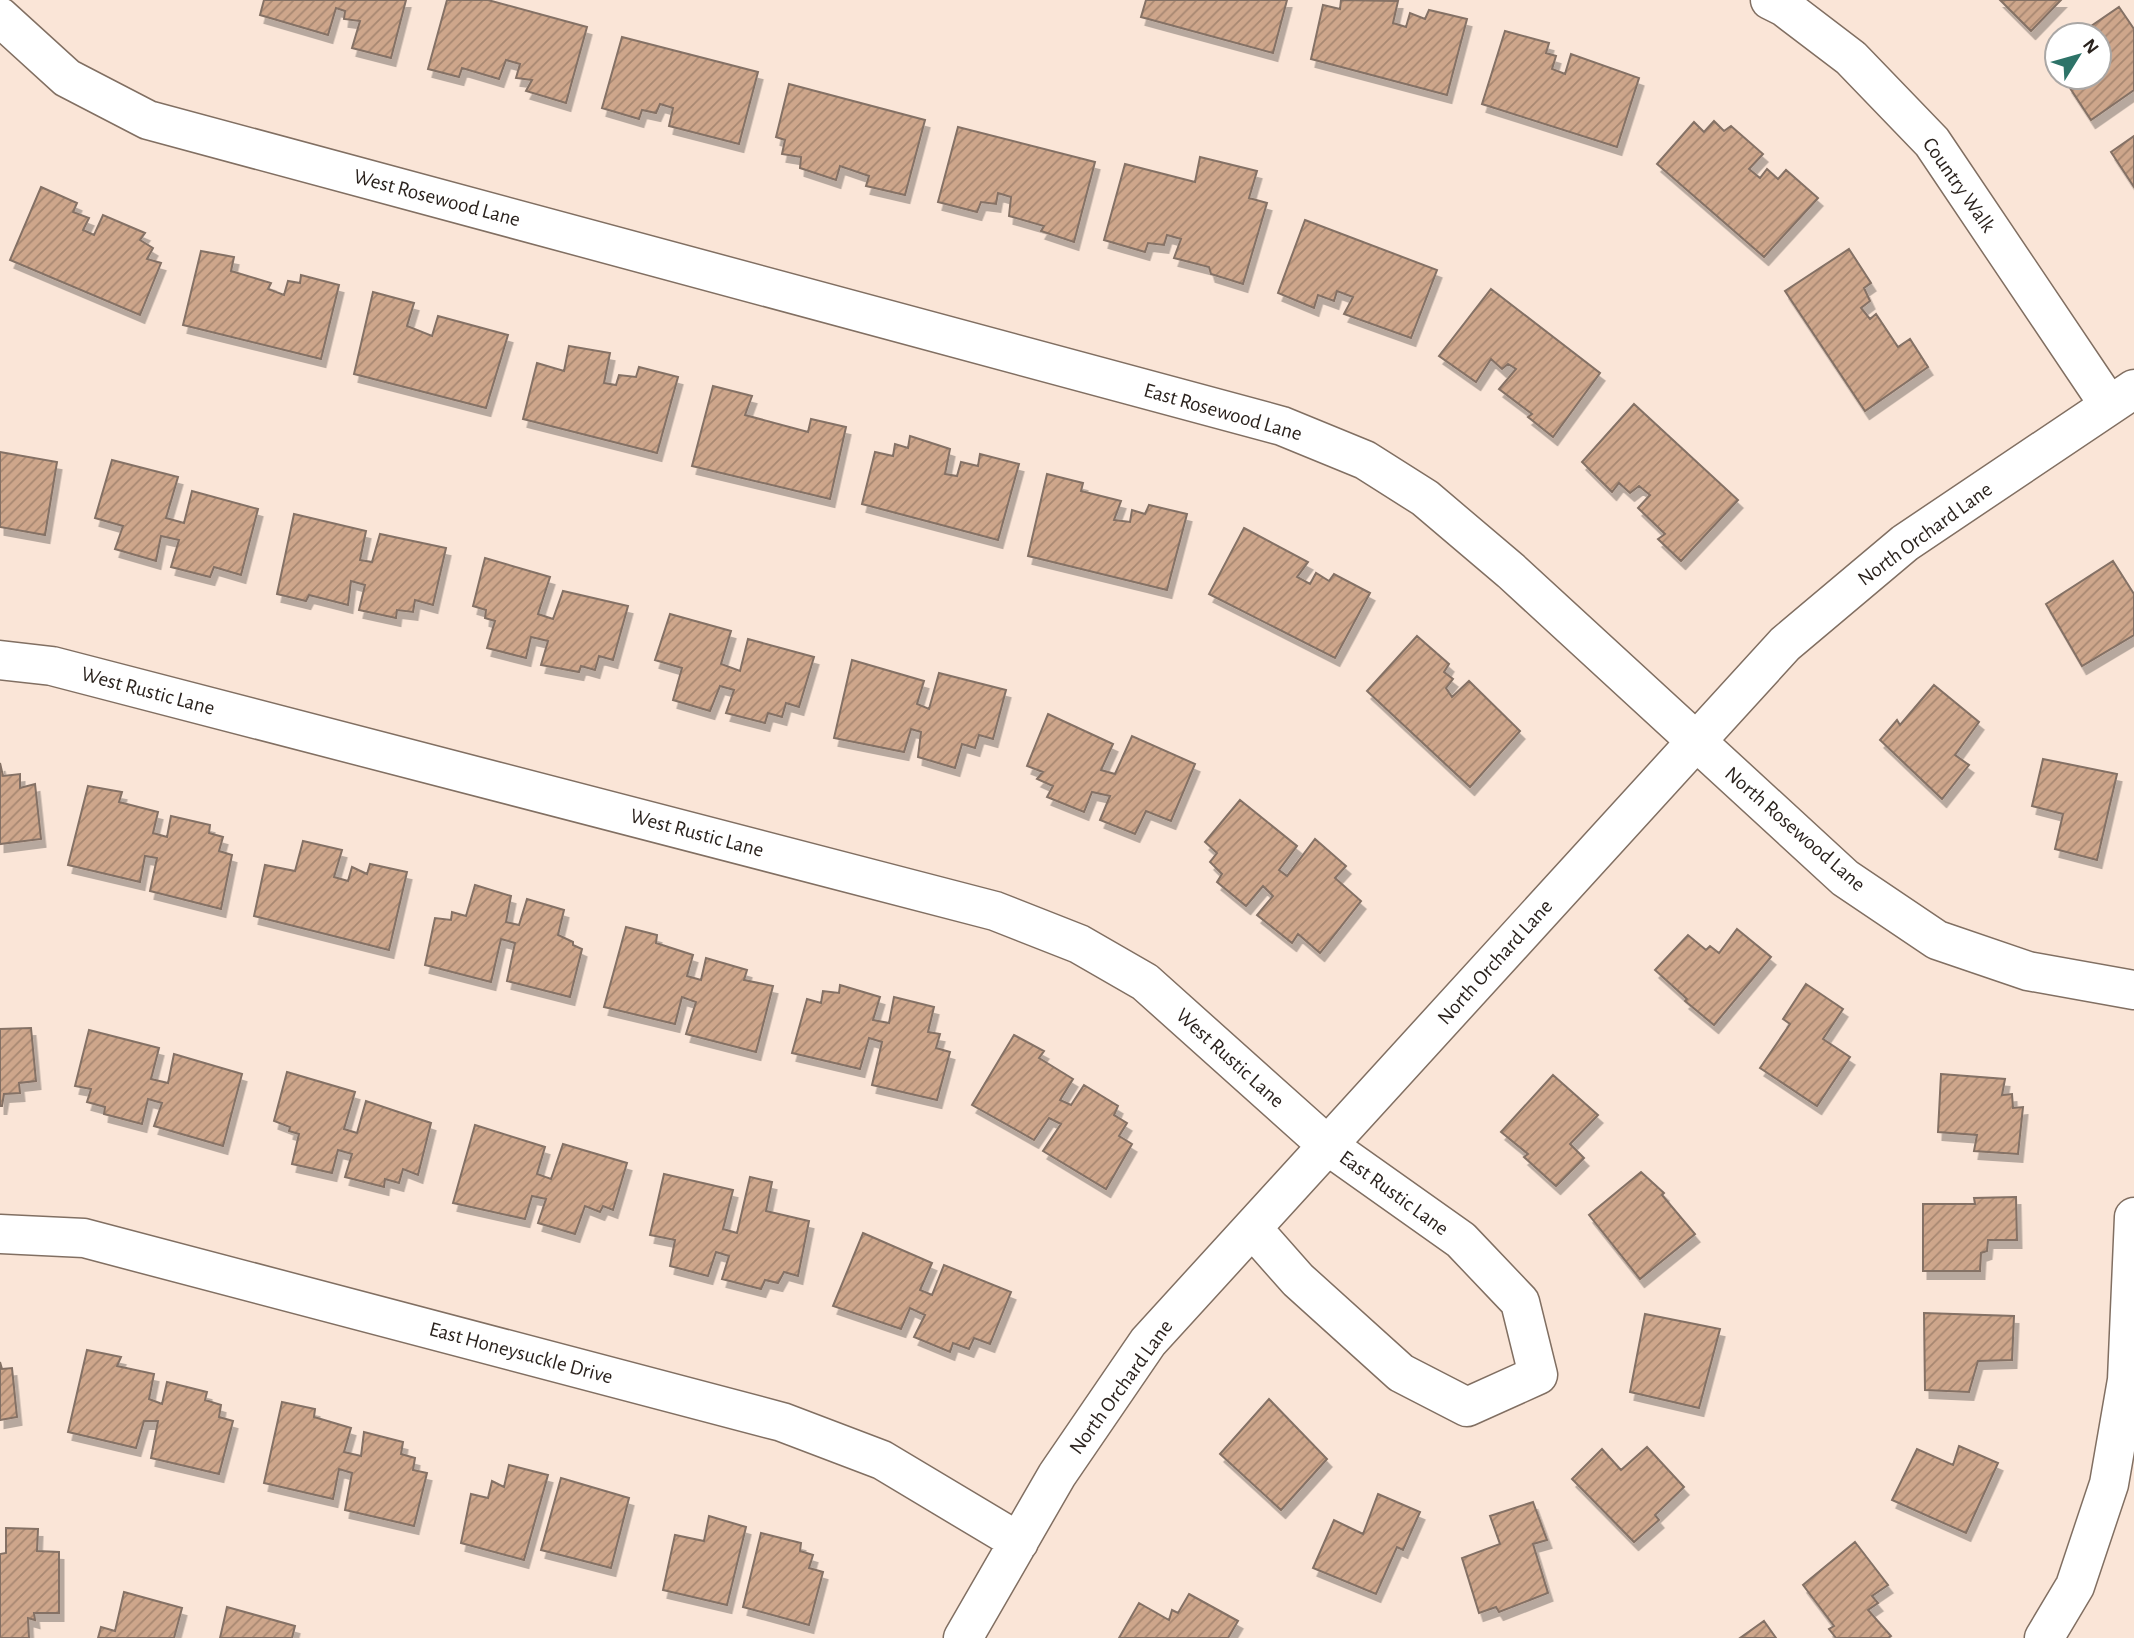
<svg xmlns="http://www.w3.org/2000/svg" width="2134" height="1638" font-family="'Alegreya Sans',sans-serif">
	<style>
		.building { fill: url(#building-hatch); stroke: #847165; stroke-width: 2; filter: url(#shadow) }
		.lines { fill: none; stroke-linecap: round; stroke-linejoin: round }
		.minor-casing { stroke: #816f62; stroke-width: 41 }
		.minor { stroke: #fff; stroke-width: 38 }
		.labels { text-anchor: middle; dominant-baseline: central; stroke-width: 5; stroke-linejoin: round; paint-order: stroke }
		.street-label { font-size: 21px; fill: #2b231e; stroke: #fff }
	</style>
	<defs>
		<pattern id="building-hatch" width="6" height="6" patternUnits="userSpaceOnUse" patternTransform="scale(1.75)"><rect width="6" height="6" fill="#cea68b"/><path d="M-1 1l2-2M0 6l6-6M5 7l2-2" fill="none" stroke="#a78771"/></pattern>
		<filter id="shadow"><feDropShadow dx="4.5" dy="8" stdDeviation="0" flood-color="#0004"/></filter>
	</defs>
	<rect width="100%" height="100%" fill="#fae5d7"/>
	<path class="building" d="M264,0H406L391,58L352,48L360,21L344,19L345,11L336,8L328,35L260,15Z
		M447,0H488L587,27L566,103L526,91L532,80L516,78L520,64L506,60L499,79L462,68L459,77L428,69Z
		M1146,0H1287L1273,53L1141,17Z
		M1341,0L1398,1L1393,23L1406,27L1410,13L1425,19L1429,10L1467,19L1447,95L1311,59L1323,5L1340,9Z
		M2000,0H2061L2031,31Z
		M2119,7L2134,29V90L2091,120L2068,85L2081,77H2099V35H2078Z
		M1505,31L1549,43L1546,53L1556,56L1552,69L1565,74L1571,54L1639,78L1617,147L1482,104Z
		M622,37L758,72L739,144L669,126L673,108L660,104L656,113L642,110L639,119L602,108Z
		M789,84L925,120L905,195L866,186L869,176L840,166L836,180L800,168L801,157L782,154L785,140L776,137Z
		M1714,121L1724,131L1731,126L1763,154L1749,169L1760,178L1767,169L1778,179L1786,170L1818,198L1764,257L1657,164L1694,122L1704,132Z
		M958,127L1095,162L1074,242L1041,231L1044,226L1009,216L1011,197L998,193L996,204L981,202L977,212L938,202Z
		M2134,136V187L2111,152Z
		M1200,157L1257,171L1249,198L1267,203L1243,284L1211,274L1209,267L1174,258L1181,239L1167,235L1164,245L1148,243L1145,252L1104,240L1125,164L1195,182Z
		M41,187L77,203L73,212L89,218L83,230L94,235L103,215L145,233L140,240L153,248L147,259L161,263L140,315L10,260Z
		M1305,220L1437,270L1411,338L1344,314L1353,297L1337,291L1334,301L1318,295L1314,308L1278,293Z
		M1849,249L1871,283L1864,288L1870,301L1861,308L1870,319L1876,314L1898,347L1910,339L1928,367L1865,411L1785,291Z
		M201,251L234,257L231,271L271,283L268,289L284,295L288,281L300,283L301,275L339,285L321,359L183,325Z
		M1491,289L1600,373L1553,437L1528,417L1532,414L1499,389L1516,369L1508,364L1502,369L1491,359L1476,382L1439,356Z
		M373,292L414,303L407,326L432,336L438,316L508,335L486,408L354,374Z
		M569,346L610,353L604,383L616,385L619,375L636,377L639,367L678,377L657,453L523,419L537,363L564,371Z
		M713,386L752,396L745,415L808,432L811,419L846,427L830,499L692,466Z
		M1634,404L1738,500L1681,561L1658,539L1665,534L1638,508L1650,495L1639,486L1630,493L1619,483L1612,492L1582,462Z
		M910,436L950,449L945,474L957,476L961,462L978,466L980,454L1019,464L998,540L862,504L875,452L893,456L895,444L908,448Z
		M0,452L57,462L45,535L0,527Z
		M112,460L178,477L166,518L184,523L192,491L258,509L241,575L214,567L210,577L171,567L179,540L161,536L156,561L115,549L123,526L95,518Z
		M1047,474L1083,483L1081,491L1121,501L1114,520L1130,522L1132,510L1145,514L1149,505L1187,514L1167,590L1028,556Z
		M294,514L366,531L360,560L372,562L380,534L446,548L433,605L415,600L413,612L397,610L396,618L359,610L365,585L351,581L348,605L309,595L306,601L277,594Z
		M1244,528L1308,562L1297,577L1310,584L1316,573L1329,581L1334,574L1370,593L1335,658L1209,594Z
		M485,558L550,577L538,614L553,619L563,591L628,606L613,660L599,656L595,670L581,666L579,672L541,665L548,641L531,637L526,658L487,648L495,621L485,618L486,610L473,606Z
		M2113,561L2134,594V635L2082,666L2046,604Z
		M670,614L731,631L721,664L740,671L748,639L814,657L799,707L786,703L782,717L768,713L765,723L726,713L734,690L720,686L710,711L673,700L682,668L655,660Z
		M1417,636L1449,664L1444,672L1453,679L1446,688L1452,697L1469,681L1520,731L1470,787L1367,691Z
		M852,660L924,681L917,704L929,709L939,673L1006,690L993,739L979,735L975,748L962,744L955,768L918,757L921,732L911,729L904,752L834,738Z
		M1934,685L1979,722L1955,755L1969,765L1942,799L1880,740L1897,720L1900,725Z
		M1048,714L1113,744L1101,770L1115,774L1132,736L1195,764L1171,821L1146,811L1135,834L1100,820L1110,796L1092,792L1084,812L1047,797L1053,786L1037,779L1043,772L1027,766Z
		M2043,759L2117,774L2097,860L2055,849L2063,814L2032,806Z
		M0,763L3,776L20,774V788L35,784L41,839L0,844Z
		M88,786L122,792L119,802L158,812L153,833L167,837L171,816L210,825L209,833L223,837L219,851L232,855L221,909L150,891L157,858L145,856L140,882L68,865Z
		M1240,800L1297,846L1279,870L1287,876L1315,839L1346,866L1335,878L1361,901L1320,953L1298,934L1292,943L1257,915L1273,896L1263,886L1246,906L1217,882L1222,874L1210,862L1217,853L1205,842Z
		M303,841L342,850L334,877L348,881L352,867L367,874L370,864L407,872L389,950L254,916L265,865L295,871Z
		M475,885L511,896L506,922L519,925L527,899L564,910L558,935L573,942V945L582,949L570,997L507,981L515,943L501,939L491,982L425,965L435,918L451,920L452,912L466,916Z
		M626,927L657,935L656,943L693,955L687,976L701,980L706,958L747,970L744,980L773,986L756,1052L686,1034L696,1002L682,997L675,1024L604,1007Z
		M1737,929L1771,957L1714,1025L1685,1001L1687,999L1655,970L1688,935L1706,950L1710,946L1719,953Z
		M1806,984L1843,1009L1823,1039L1850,1057L1817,1106L1760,1068L1790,1024L1783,1019Z
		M840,985L880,997L873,1020L889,1023L894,997L934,1007L928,1032L940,1034L936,1048L950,1052L937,1100L872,1085L882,1042L869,1038L860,1069L792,1053L807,999L821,1003L823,991L839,993Z
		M31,1028L36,1081L19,1083L20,1093L4,1094L2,1106H0V1029Z
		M89,1030L159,1048L151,1079L168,1083L174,1054L242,1074L223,1146L154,1126L162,1103L148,1099L142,1124L104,1114L105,1107L87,1102L91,1089L75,1086Z
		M1014,1035L1044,1051L1039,1058L1073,1079L1060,1100L1071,1105L1084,1085L1118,1106L1114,1115L1127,1123L1119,1136L1132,1144L1106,1189L1043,1151L1061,1124L1049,1118L1034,1140L972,1105Z
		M287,1072L355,1092L344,1129L357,1133L366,1101L431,1123L418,1175L403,1169L399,1183L385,1179L384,1187L345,1177L352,1154L338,1150L332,1173L292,1164L299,1134L289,1131L290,1127L274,1121Z
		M1941,1074L2005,1079L2002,1095L2012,1094L2013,1108L2023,1107L2018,1154L1974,1151L1977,1135L1938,1132Z
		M1553,1075L1598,1115L1570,1144L1584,1158L1556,1186L1524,1157L1528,1154L1501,1132Z
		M475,1125L545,1147L537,1174L551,1179L563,1144L627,1163L613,1210L603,1206L600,1212L585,1206L575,1234L538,1223L546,1199L532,1196L525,1219L453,1203Z
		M1641,1172L1664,1193L1662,1195L1695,1234L1640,1279L1589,1215Z
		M664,1174L733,1190L723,1229L737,1233L750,1177L772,1182L766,1211L809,1221L798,1276L784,1272L778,1283L765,1280L761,1289L722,1279L729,1256L716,1252L708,1276L670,1266L675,1240L650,1235Z
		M2016,1197L2017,1240H1988L1987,1251L1981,1253L1980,1271H1923V1204H1975L1974,1198Z
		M863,1233L932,1263L920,1290L932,1295L944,1265L1011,1292L990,1344L974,1338L969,1349L953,1343L950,1352L914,1337L925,1315L910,1308L901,1329L833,1306Z
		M1924,1313L2014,1316L2012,1360L1978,1361L1969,1392L1925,1390Z
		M1645,1314L1720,1329L1699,1408L1630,1392Z
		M87,1350L121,1357L117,1366L154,1374L149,1399L162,1404L167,1382L207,1392L205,1400L221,1405L219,1417L233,1421L219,1474L151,1458L158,1421H144L136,1448L68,1432Z
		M0,1362L2,1369L12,1368L17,1417L0,1420Z
		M1269,1399L1327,1459L1281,1510L1220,1454Z
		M282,1402L315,1409L314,1417L351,1428L344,1452L361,1456L364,1432L403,1442L401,1454L415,1458L413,1470L427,1473L414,1526L345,1510L352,1473L339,1469L333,1499L264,1483Z
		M1959,1446L1998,1463L1966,1533L1892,1500L1917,1449L1953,1465Z
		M1647,1447L1684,1487L1655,1515L1659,1520L1634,1542L1572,1479L1602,1449L1621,1470Z
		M509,1465L548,1475L524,1560L461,1543L471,1494L488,1498L492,1481L504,1487Z
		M561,1478L629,1498L611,1568L541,1550Z
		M1378,1494L1420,1512L1403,1550L1397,1547L1376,1594L1313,1568L1334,1520L1363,1534Z
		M1533,1502L1547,1540L1533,1544L1548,1593L1499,1612L1496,1607L1479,1613L1462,1558L1500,1544L1490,1516Z
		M709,1516L746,1527L727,1605L663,1590L675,1535L704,1541Z
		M6,1528L38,1529L37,1551L59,1552V1613H34L35,1620L28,1618L29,1638H0V1554L6,1553Z
		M761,1533L801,1543L800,1551L813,1555L809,1568L823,1572L809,1625L743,1607Z
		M1855,1542L1888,1585L1872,1596L1878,1603L1868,1610L1891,1636L1888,1638H1836L1829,1629L1834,1626L1803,1585Z
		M124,1592L182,1608L174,1638H98L101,1627L115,1631Z
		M1189,1594L1238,1621L1228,1638H1119L1139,1603L1169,1620L1172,1610L1178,1613Z
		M227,1607L295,1626L292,1638H220Z
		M1764,1621L1776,1638H1740Z"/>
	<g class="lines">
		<defs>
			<path id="minor" d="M1770,0L1784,7L1851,58L1932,142L2109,405
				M0,17L67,78L148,120L1282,426L1365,460L1425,498L1511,571L1845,878L1937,940L2028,971L2134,990
				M0,660L52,666L995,911L1079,944L1145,982L1327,1145L1461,1240L1520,1302L1538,1375L1467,1407L1401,1373L1298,1280L1252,1228
				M0,1234L84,1238L782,1422L882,1460L1019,1542
				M963,1638L1057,1475L1148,1342L1785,644L1905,543L2134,389
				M2044,1638L2075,1586L2109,1484L2127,1380L2134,1217"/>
		</defs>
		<use href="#minor" class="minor-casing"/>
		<use href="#minor" class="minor"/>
	</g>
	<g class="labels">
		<g class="street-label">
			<text transform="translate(1959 185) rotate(55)">Country Walk</text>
			<text transform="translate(437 198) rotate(15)">West Rosewood Lane</text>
			<text transform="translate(1223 412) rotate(16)">East Rosewood Lane</text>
			<text transform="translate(1925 534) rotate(-36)">North Orchard Lane</text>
			<text transform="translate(148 691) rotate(15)">West Rustic Lane</text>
			<text transform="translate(1795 829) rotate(41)">North Rosewood Lane</text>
			<text transform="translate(697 833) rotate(15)">West Rustic Lane</text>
			<text transform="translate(1495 962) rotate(-48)">North Orchard Lane</text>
			<text transform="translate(1230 1058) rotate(42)">West Rustic Lane</text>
			<text transform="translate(1394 1193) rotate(36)">East Rustic Lane</text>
			<text transform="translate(521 1353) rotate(15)">East Honeysuckle Drive</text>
			<text transform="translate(1121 1387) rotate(-54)">North Orchard Lane</text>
		</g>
	</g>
	<g transform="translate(2078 56) rotate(53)"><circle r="33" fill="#ffffff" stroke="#aaa7a5" stroke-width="2"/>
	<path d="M0-5L12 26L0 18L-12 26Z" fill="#2d7368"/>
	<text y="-10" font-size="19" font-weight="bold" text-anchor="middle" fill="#2b231e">N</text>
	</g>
</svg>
